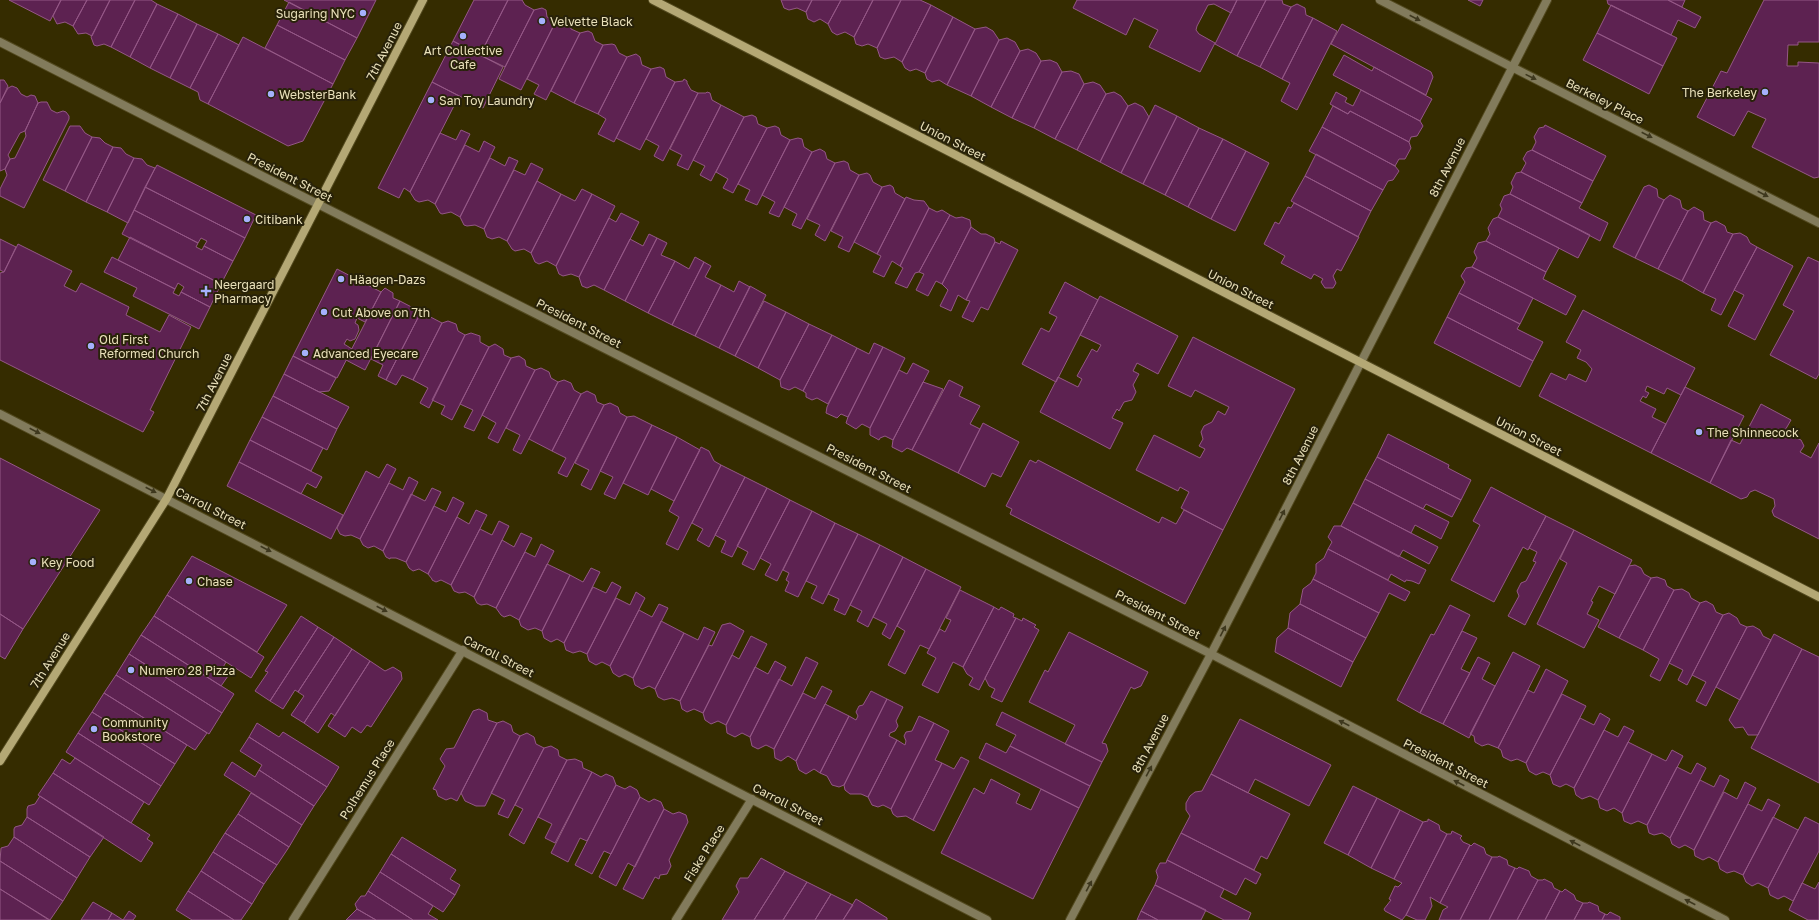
<svg xmlns="http://www.w3.org/2000/svg" width="1819" height="920" font-family="'Golos Text',sans-serif">
	<style>
		.building { fill: #5d2251; stroke: #945786 }
		.lines { fill: none; stroke-linecap: round; stroke-linejoin: round }
		.street-casing { stroke: #52491e; stroke-width: 10 }
		.secondary-casing { stroke: #52491e; stroke-width: 10 }
		.street { stroke: #827b5c; stroke-width: 8 }
		.secondary { stroke: #b4a875; stroke-width: 8 }
		.oneway { fill: #3e381e }
		.poi-dot { fill: #a5b1fc; stroke: #282209; stroke-width: 1.5 }
		.labels { text-anchor: middle; dominant-baseline: central; stroke-width: 4; stroke-linejoin: round; paint-order: stroke }
		.poi-label { font-size: 12px; fill: #e9e0ba; stroke: #282209; text-anchor: start }
		.street-label { font-size: 12px; fill: #e9e0ba; stroke: #282209 }
	</style>
	<rect width="100%" height="100%" fill="#352c00"/>
	<path class="building" d="M9,0H61L50,21Z
		M61,0H87L73,26L65,22L57,24L53,16Z
		M87,0H110L92,36L86,33L78,34L73,26Z
		M110,0H135L111,47L104,44L97,46L94,45L91,37Z
		M135,0H151L157,4L130,57L111,47Z
		M284,0H376L357,38Z
		M474,0H508L480,55L453,41Z
		M508,0H522L525,5L534,10L505,67L480,55Z
		M781,0H812L806,12L797,8L789,10L784,8Z
		M812,0H841L828,24L820,19L814,22L808,19L806,12Z
		M841,0H873L854,37L845,32L837,35L832,32L828,24Z
		M873,0H901L877,48L868,44L862,46L856,44L854,37Z
		M901,0H920L931,5L902,62L894,57L885,59L880,57L877,48Z
		M1077,0H1237L1231,13L1214,4L1208,5L1197,26L1196,30L1199,34L1215,43L1200,72L1149,47L1158,30L1134,18L1126,35L1073,8Z
		M1237,0H1266L1237,56L1215,44Z
		M1266,0H1282L1283,4L1291,7L1260,67L1237,56Z
		M1468,0H1483L1480,6Z
		M1607,0H1668L1701,17L1695,28L1678,20L1671,35L1608,4Z
		M1668,0H1685L1682,7Z
		M1764,0H1819V42H1798V45H1788L1787,66H1798V62L1819,63V177L1814,178L1752,147L1766,119L1748,111L1734,136L1697,117L1721,71L1727,73Z
		M289,2L357,38L345,60L277,25Z
		M157,4L178,14L150,68L130,57Z
		M1297,4L1305,8L1306,15L1313,18L1282,79L1260,67L1291,7Z
		M931,5L953,17L925,73L916,69L910,71L905,68L902,62Z
		M1611,5L1677,38L1663,66L1597,33Z
		M542,8L546,10L547,17L556,21L521,90L499,79L534,10Z
		M178,14L197,24L170,78L150,68Z
		M953,17L975,29L947,85L939,80L932,82L927,79L925,73Z
		M1313,18L1337,31L1297,110L1281,101L1290,83L1282,79Z
		M564,20L569,22L571,29L580,33L546,100L534,94L539,85L527,79L556,21Z
		M197,24L218,34L190,88L170,78Z
		M1342,24L1431,72L1433,77L1426,95L1331,44Z
		M277,25L345,60L333,84L265,48Z
		M986,27L993,31L999,40L971,96L947,85L975,29Z
		M588,31L592,33L595,41L603,45L574,103L551,91L580,33Z
		M1597,33L1663,66L1649,94L1583,60Z
		M218,34L239,45L208,104L200,100L198,92L190,88Z
		M243,37L333,84L303,141L288,146L208,104Z
		M1007,38L1015,42L1020,51L991,107L971,96L999,40Z
		M453,41L503,67L483,108L432,82Z
		M612,44L615,45L619,53L627,57L598,114L574,103L603,45Z
		M1028,49L1036,53L1041,61L1012,118L991,107L1020,51Z
		M636,54L640,57L642,65L651,69L614,142L598,134L606,119L598,114L627,57Z
		M1344,55L1372,71L1374,67L1432,99L1420,121L1333,75Z
		M1050,60L1057,63L1062,72L1034,128L1012,118L1041,61Z
		M660,67L664,69L666,77L675,82L640,150L616,138L651,69Z
		M1071,71L1079,74L1084,84L1055,139L1034,128L1062,72Z
		M684,79L687,81V83L691,90L698,93L663,161L654,156L659,146L646,139L675,82L683,81Z
		M0,80H4L8,86L0,103Z
		M432,82L459,96L410,192L404,188L399,198L378,188Z
		M1093,82L1100,85L1106,94L1077,150L1055,139L1084,84Z
		M12,86L17,88L21,94L27,97L31,95L35,96L38,103L25,131L20,133L8,155L10,159L5,169L0,171V103L8,88Z
		M1361,90L1420,121L1423,126L1417,136L1411,137L1409,142L1350,111L1348,114L1330,104L1336,92L1347,98L1345,102L1353,106Z
		M707,92L710,93L712,100L721,105L688,170L677,165L682,155L670,149L698,93H706Z
		M1114,92L1121,96L1128,106L1100,162L1077,150L1106,94Z
		M41,102H47L51,110L57,113L63,111L66,112L69,116V119L24,208L0,196V189L7,175L5,169L10,159L15,158L26,136L25,131L38,103Z
		M1135,103L1143,107L1149,117L1121,173L1100,162L1128,106Z
		M721,105L744,117L711,181L700,175L705,166L693,160Z
		M1155,105L1177,116L1143,184L1121,173Z
		M1333,106L1348,114L1350,111L1409,142L1411,148L1405,159H1399L1395,166L1322,127Z
		M752,115L756,117L758,124L767,128L733,193L723,188L728,179L716,172L744,117Z
		M1177,116L1199,128L1165,195L1143,184Z
		M1545,125L1606,156L1593,181L1532,150L1536,142L1534,137L1539,128L1544,127Z
		M70,126H80L85,133L92,137L65,191L43,180Z
		M775,126L779,128L781,135L790,140L757,205L745,200L750,190L738,184L767,128Z
		M1322,127L1395,166L1399,171L1393,180L1388,181L1383,190L1309,151Z
		M1199,128L1223,139L1188,207L1165,195Z
		M461,130L470,134L435,204L428,200L419,202L415,200L410,192L440,133L456,140Z
		M92,137L100,138L105,143L113,147L86,202L65,191Z
		M798,138L802,139L804,147L812,152L779,217L769,213L775,202L762,195L790,140Z
		M1223,139L1246,151L1211,219L1188,207Z
		M484,141L495,147L460,217L451,212L442,214L440,213L435,204L465,145L479,152Z
		M113,147L121,148L126,154L134,158L107,212L86,202Z
		M820,149L825,152L827,159L835,163L801,229L792,225L797,214L784,207L812,152Z
		M1532,150L1593,181L1582,203L1521,172L1526,163L1523,159L1527,152Z
		M1246,151L1269,163L1235,231L1211,219Z
		M1316,154L1383,190L1371,211L1305,176Z
		M509,157L518,161L484,229L475,225L467,226L464,225L460,217L490,158L505,166Z
		M134,158L142,159L147,165L155,168L128,223L107,212Z
		M844,161L848,163L850,170L859,175L825,241L815,235L820,225L807,219L835,163Z
		M531,163L543,169L507,241L499,237L492,239L487,237L484,229L514,170L525,175Z
		M157,165L256,215L245,238L145,187Z
		M1521,172L1582,203L1579,208L1608,223L1600,241L1510,194L1513,187L1511,183L1516,173Z
		M867,173L870,175L873,182L882,187L849,252L838,247L843,237L831,231L859,175Z
		M1305,176L1371,211L1358,237L1291,201Z
		M537,181L561,194L531,253L524,249L515,251L512,249L507,241Z
		M890,185L893,187L895,193L905,199L877,254L854,242L882,187Z
		M1649,185L1657,189L1658,197L1664,200L1635,258L1613,247L1644,187Z
		M145,187L245,238L233,261L204,246L207,241L201,238L198,243L134,210Z
		M582,189L592,194L556,266L547,261L539,264L535,262L531,253L561,194L575,201Z
		M592,194L615,206L579,277L571,274L563,276L559,274L556,266Z
		M1510,194L1590,235L1578,258L1498,217L1502,209L1500,205L1504,196Z
		M1670,195L1680,200L1682,208L1688,211L1658,269L1635,258L1664,200Z
		M906,197L914,200L924,201L929,208L900,266L892,261L884,277L873,272L881,256L877,254Z
		M1294,203L1359,237L1341,271L1337,269L1333,276L1336,283L1333,288H1325L1321,282L1323,279L1314,274L1311,279L1281,263L1285,256L1264,244L1275,222L1279,224L1288,207L1291,208Z
		M1694,207L1703,212L1704,220L1711,223L1682,281L1658,269L1688,211Z
		M929,208L937,212L942,210L950,215L919,272L915,273L907,288L895,283L903,268L900,266Z
		M134,210L198,243L196,247L202,250L204,246L233,261L221,284L122,234Z
		M621,213L639,222L604,290L594,285L587,288L582,286L579,277L609,218L616,222Z
		M950,215L956,218L962,217L970,220L971,227L942,284L936,281L928,296L916,290L924,274L919,272Z
		M1498,217L1559,248L1546,272L1486,241L1490,234L1488,228L1493,219Z
		M1716,221L1725,226L1727,232L1733,234L1703,293L1682,281L1711,223Z
		M971,227L981,234H986L994,238L995,242L966,300L958,295L951,311L940,306L948,290L942,284Z
		M1740,233L1747,237L1750,243L1757,247L1721,315L1711,310L1716,299L1703,293L1733,234Z
		M649,234L657,238L625,301L604,290L630,239L643,246Z
		M130,237L221,284L210,307L181,292L184,287L178,283L175,289L118,260Z
		M657,238L667,243L661,255L675,261L648,313L625,301Z
		M0,239L16,247L4,272L0,270Z
		M1001,241L1018,250L988,310L981,307L973,322L962,317L970,301L966,300L995,242L1000,244Z
		M1486,241L1546,272L1543,279L1576,296L1566,315L1472,267L1477,258L1474,252L1478,243Z
		M18,244L72,271L64,286L76,292L81,283L129,307L126,315L160,332L169,315L191,327L150,410L154,412L143,432L0,360V273L4,272Z
		M1757,247L1793,266L1755,340L1728,326L1744,295L1734,290Z
		M112,257L175,289L173,293L179,296L181,292L210,307L199,329L133,296L137,288L104,272Z
		M695,257L704,262L672,325L648,313L675,261L689,269Z
		M1808,257L1819,262V374L1816,379L1770,355L1794,311L1783,305Z
		M704,262L711,266L705,277L721,285L695,336L672,325Z
		M1472,267L1533,298L1520,324L1459,293L1465,282L1461,276L1466,268Z
		M337,269L381,292L365,322L357,318L355,323L358,325L359,330L355,339L350,341L347,339L344,344L352,349L337,378L293,356Z
		M739,281L750,287L719,348L695,336L721,285L734,292Z
		M1065,282L1098,300L1056,382L1022,364L1041,328L1049,332L1057,317L1049,313Z
		M750,286L766,295L735,356L719,348Z
		M385,288L393,293V298L400,301L365,370L346,360L381,292Z
		M1459,293L1520,324L1517,329L1543,342L1533,361L1447,317Z
		M1100,296L1178,336L1158,374L1137,363L1133,371L1139,374L1133,385L1136,392L1132,400L1124,402L1119,411L1117,409L1112,418L1123,423L1110,449L1040,412L1058,377L1078,387L1082,379L1077,376L1092,349L1097,352L1101,345L1080,335Z
		M400,301L421,312L386,380L378,376L383,365L371,359Z
		M764,301L786,312L758,368L735,356Z
		M1583,310L1695,368L1681,395L1667,388L1664,394L1647,386L1645,391L1649,393L1646,398L1643,396L1640,401L1656,409L1652,417L1666,424L1651,453L1539,396L1551,373L1566,380L1569,374L1586,382L1592,369L1586,362L1577,358L1581,350L1566,342Z
		M421,312L442,323L413,380L402,375L396,385L386,380Z
		M786,312L809,324L780,380L758,368Z
		M1447,317L1533,361L1520,387L1434,343Z
		M448,321L456,324L458,331L465,335L429,408L420,403L428,388L413,380L442,323Z
		M809,324L832,335L803,391L795,387L789,390L781,387L780,380Z
		M471,333L480,336V342L489,347L452,420L441,414L445,406L432,400L465,335Z
		M832,335L857,348L828,404L817,398L812,400L806,397V393L803,391Z
		M1193,337L1295,389L1223,530L1181,508L1189,492L1180,487L1178,491L1136,470L1154,435L1200,458L1205,449L1199,446L1203,439L1201,432L1204,426L1212,422L1218,411L1225,415L1229,407L1195,390L1191,397L1168,386Z
		M874,343L883,347L848,417L841,414L837,418L826,413L827,407L857,348L869,354Z
		M495,344L503,349L504,355L511,358L474,431L464,427L473,410L460,404L489,347Z
		M883,347L905,358L870,428L862,424L856,429L846,423L848,417Z
		M293,356L336,378L329,391L319,392L284,374Z
		M519,356L525,360L526,366L535,370L498,443L488,438L496,423L482,415L511,358Z
		M913,363L929,371L893,440L885,436L880,438L879,440L870,435V428L899,370L907,374Z
		M541,368L549,372L551,378L558,382L521,454L513,450L520,435L506,428L535,370Z
		M284,374L349,407L337,429L273,396Z
		M564,380L571,383L574,390L581,394L552,451L529,439L558,382Z
		M949,380L963,387L959,396L980,406L970,424L980,429L958,473L912,450Z
		M923,382L943,389L912,450L907,448L902,452L892,447L893,440Z
		M1685,387L1744,416L1710,483L1651,453Z
		M587,391L595,395L597,402L604,405L567,477L558,473L566,458L552,451L581,394Z
		M273,396L337,429L327,450L262,417Z
		M610,403L618,407L620,413L627,417L591,490L581,485L589,470L575,463L604,405Z
		M1761,404L1791,420L1784,432L1801,440L1804,446L1800,452L1811,458L1819,443V539L1774,516L1772,511L1775,506L1774,499L1755,490L1750,492L1747,497L1741,499L1710,483L1731,440L1740,444Z
		M634,416L652,425L615,499L604,494L613,477L600,471L627,417Z
		M262,417L323,448L311,471L250,440Z
		M983,423L1019,442L1001,477L992,473L985,487L958,473Z
		M652,425L677,437L648,495L623,483Z
		M1388,434L1449,465L1448,468L1471,480L1461,500L1377,457Z
		M677,437L700,450L674,501L651,489Z
		M250,440L322,477L316,488L307,483L301,494L239,462Z
		M701,447L709,451L714,461L721,465L678,550L666,544L679,517L669,511Z
		M1377,457L1461,500L1452,517L1426,504L1423,509L1365,479Z
		M0,458L100,510L23,629L0,614Z
		M1030,460L1036,463L1038,460L1159,523L1162,517L1176,524L1184,510L1223,530L1185,604L1010,514L1012,509L1006,506Z
		M239,462L343,515L331,539L227,486Z
		M387,464L396,469L360,539L351,535L345,536L340,534L337,528L366,471L379,478Z
		M721,465L745,477L709,547L697,540L703,529L692,523Z
		M409,477L418,482L383,551L374,546L368,548L363,545L360,539L389,483L403,490Z
		M745,477L767,488L732,557L721,552L726,541L715,535Z
		M1365,479L1449,522L1441,539L1415,525L1411,533L1353,503Z
		M1491,487L1546,516L1528,550L1523,547L1494,602L1451,580L1480,525L1473,521Z
		M432,488L441,492L406,562L396,558H390V559L386,557L383,551L411,494L425,501Z
		M767,488L790,500L754,570L742,564L748,552L737,546Z
		M453,497L464,503L428,574L419,569L413,571L409,568L406,562L434,506L446,512Z
		M790,500L812,511L777,581L765,575L771,564L760,558Z
		M1353,503L1438,547L1429,564L1403,550L1399,557L1341,526Z
		M476,510L487,515L451,585L441,580L436,582L432,580V579L428,574L457,517L469,524Z
		M812,511L835,523L798,597L785,591L789,582L786,580L789,573L783,570Z
		M1546,516L1574,530L1525,625L1508,616L1519,596L1517,591L1521,583L1526,581L1536,562L1533,561L1537,552L1529,548Z
		M499,521L509,526L474,597L465,592L459,593L454,591L451,585L480,529L492,535Z
		M835,523L858,534L823,604L811,598L817,586L806,581Z
		M1334,526H1341L1426,570L1419,584L1412,581L1406,580L1405,582L1391,574L1388,580L1328,549L1332,542L1328,537Z
		M1574,530L1632,560L1615,594L1599,586L1591,601L1593,602L1587,614L1599,620L1584,648L1537,624L1567,563L1560,559Z
		M521,533L532,538L496,608L487,604L481,605L477,603L474,597L502,540L514,547Z
		M858,534L880,545L845,615L834,610L839,599L828,594Z
		M541,544L554,551L519,620L510,615L504,617L501,615L496,608L525,552L535,557Z
		M880,545L903,557L868,627L857,621L862,611L850,605Z
		M1328,549L1410,592L1405,601L1389,593L1379,613L1313,579L1316,573V564L1324,558Z
		M192,556L287,605L257,652L167,595Z
		M903,557L926,569L890,639L882,634L887,624L873,617Z
		M547,564L570,575L542,631L535,628L528,630L521,626L519,620Z
		M1635,565L1641,568L1644,574L1651,578L1619,638L1598,627L1629,566Z
		M591,568L600,572L564,643L557,639L551,642L544,638L542,631L570,575L583,582Z
		M926,569L961,587L929,649L920,645L905,674L888,665L905,631L897,626Z
		M1657,577L1665,580L1667,586L1674,590L1643,650L1619,638L1651,578Z
		M1313,579L1379,613L1366,638L1300,604L1303,589L1311,583Z
		M612,582L621,587L587,654L580,651L573,653L566,650L564,643L593,587L606,593Z
		M1682,589L1689,593L1691,598L1700,603L1660,681L1650,676L1659,659L1643,650L1674,590Z
		M960,590L994,607L963,667L953,662L938,693L922,685L936,658L927,653L940,629L945,632L951,620L946,618Z
		M636,592L645,598L610,666L602,662L596,665L589,661L587,654L616,598L630,605Z
		M167,595L264,657L251,678L154,616Z
		M1706,601L1713,605L1716,612L1723,615L1687,685L1678,680L1683,670L1669,663L1700,603Z
		M659,604L668,608L633,678L625,674L619,677L613,673L610,666L639,610L652,617Z
		M1300,604L1366,638L1353,662L1288,628L1290,613Z
		M1450,605L1470,615L1420,713L1397,700L1431,634L1434,635Z
		M994,607L999,610L1001,607L1014,614L1013,617L1016,618L979,690L969,685L973,678L967,674L963,667Z
		M1729,613L1737,618L1740,624L1747,627L1706,706L1696,701L1706,682L1692,675L1723,615Z
		M0,614L23,629L5,659L0,656Z
		M154,616L226,662L221,671L228,676L221,686L141,635Z
		M301,616L318,627L270,701L255,691L268,672L265,671Z
		M1016,618L1022,621L1023,618L1036,625L1034,627L1039,630L1002,702L991,697L995,689L989,686L985,678Z
		M661,621L684,633L655,689L649,686L642,689L635,685L633,678Z
		M730,623L744,631L703,713L694,709L687,712L682,709L680,701L709,645L712,646L722,625Z
		M1753,626L1760,630L1763,636L1771,640L1740,700L1716,687L1747,627Z
		M318,627L334,637L298,692L295,690L283,709L270,701Z
		M704,627L715,632L680,701L672,698L664,700L658,697L655,689L684,633L698,640Z
		M1288,628L1353,662L1341,687L1275,652L1277,638Z
		M1462,631L1477,638L1461,669L1470,673L1443,724L1420,713Z
		M1069,632L1148,672L1141,686L1134,689L1131,687L1102,743L1106,744L1108,751L1102,762L1065,744L1075,725L1029,702L1045,670L1048,672Z
		M1774,634L1802,649L1758,735H1748L1743,727L1735,728L1729,720Z
		M141,635L234,694L222,713L129,654Z
		M751,636L767,644L726,725L718,721L711,724L705,720L703,713L732,655L739,659Z
		M334,637L352,649L304,723L291,715L304,696L298,692Z
		M352,649L370,661L335,716L331,713L318,733L304,723Z
		M1802,649L1819,657V783L1751,748Z
		M1513,652L1540,666L1498,748L1488,744L1482,746L1475,742L1474,736L1470,734Z
		M129,654L222,713L209,734L116,675Z
		M806,657L818,663L774,749L766,745L758,749L752,746L750,737L779,679L792,686Z
		M1478,657L1490,663L1482,679L1495,686L1469,738L1443,724Z
		M370,661L385,671L393,667L401,672L402,679L371,727L367,725L361,733L352,727L345,737L328,726Z
		M775,661L786,667L750,737L742,733L735,737L727,733L726,725L755,667L768,674Z
		M1546,669L1568,681L1526,763L1517,759L1511,761L1503,757L1501,750L1498,748L1528,690L1534,693Z
		M116,675L207,733L195,750L104,693Z
		M822,686L832,691L796,761L788,756L781,761L775,758L774,749L803,693L815,699Z
		M871,691L887,699L844,785L839,787L832,785L827,776L820,773L849,716L856,720L858,716L856,712L859,706L863,705Z
		M104,693L187,745L175,764L92,712Z
		M1562,694L1586,706L1550,775L1543,772L1536,775L1529,771L1526,763Z
		M887,699L903,707L896,721L898,726L895,731L890,733L889,736L897,740L868,797L861,794H850L845,790L844,785Z
		M825,704L849,716L820,773L814,769L806,774L799,770L796,761Z
		M479,709L487,713L488,720L497,723L457,801L451,798L446,800L438,796L436,790L433,789L445,766L440,759L446,749L454,748L473,711Z
		M92,712L175,764L161,786L78,733Z
		M1002,712L1102,762L1090,786L1010,746L1016,735L996,725Z
		M1600,713L1610,719L1574,788L1566,784L1560,787L1553,784L1550,775L1580,718L1594,725Z
		M919,716L934,723L891,809L883,805L878,807L872,805L868,797L897,740L905,745L906,741L904,736L906,732L912,731Z
		M1240,719L1331,765L1309,806L1255,779L1248,793L1211,774Z
		M503,721L511,725L513,732L520,736L485,806H476L465,801L461,793L497,723Z
		M257,723L279,737L283,732L339,767L327,787L249,737Z
		M934,723L949,731L935,760L942,763L913,820L906,816L897,817L893,814L891,809Z
		M1624,726L1634,731L1598,800L1590,796L1582,799L1576,795L1574,788L1604,730L1618,737Z
		M78,733L161,786L149,805L66,752Z
		M527,733L534,737L536,744L544,748L508,818L498,814L505,800L491,793L520,736Z
		M249,737L327,787L314,806L259,770L262,765L240,751Z
		M1628,742L1652,754L1622,813L1614,808L1607,811L1600,808L1598,800Z
		M986,743L1006,753L1010,746L1090,786L1079,808L979,758Z
		M551,746L558,750L559,756L567,760L524,844L509,835L523,809L515,805L544,748Z
		M1672,750L1683,756L1647,825L1638,821L1631,824L1624,821L1622,813L1652,754L1666,761Z
		M961,757L969,761L934,831L913,820L942,763L954,769Z
		M75,758L144,802L131,823L53,773L62,759L70,764Z
		M575,759L582,762L583,768L592,772L555,843L545,838L552,824L538,817L567,760Z
		M232,762L255,777L259,770L314,806L302,825L224,775Z
		M1697,763L1706,768L1670,838L1662,833L1654,835L1649,833L1647,825L1677,767L1691,774Z
		M592,772L601,777L606,774L613,777L616,785L587,841L580,838L568,862L551,853Z
		M53,773L150,835L147,839L153,843L141,862L38,795Z
		M1211,774L1290,814L1267,859L1261,856L1254,870L1181,833L1190,816L1186,810V803L1190,796L1195,792L1202,791Z
		M1720,775L1729,780L1694,850L1685,845L1679,848L1672,844L1670,838L1700,780L1714,787Z
		M991,779L1020,794L1016,803L1031,810L1041,789L1079,808L1033,899L941,853L974,788L984,794Z
		M1745,782L1756,788L1718,862L1709,857L1703,860L1695,856L1694,850L1724,792L1737,799Z
		M616,785L625,789L630,786L637,790L640,797L611,854L604,851L592,874L575,865Z
		M1353,786L1377,798L1348,855L1324,843Z
		M251,793L302,825L289,847L238,814Z
		M40,796L104,837L90,857L27,817V809L28,806L35,804Z
		M640,797L649,802L654,799L661,802L664,809L635,867L628,863L616,886L599,877Z
		M1377,798L1400,810L1371,868L1348,855Z
		M1768,799L1780,805L1743,875L1734,871L1727,873L1720,869L1718,862L1748,804L1762,811Z
		M664,809L673,814L679,812L686,815L688,822L669,860L671,866L667,874L660,875L659,879L655,877L643,899L623,889Z
		M1400,810L1423,822L1394,879L1371,868Z
		M238,814L289,847L277,865L225,833Z
		M27,817L90,857L77,878L14,837V829L15,827L22,825Z
		M1773,817L1798,830L1768,888L1758,883L1752,886L1746,882L1743,875Z
		M1805,817L1819,824V851L1793,901L1784,896L1778,899L1770,895L1768,888Z
		M1428,819L1439,825L1440,830L1447,834L1406,915L1402,920L1385,911L1384,909L1391,900L1389,899L1395,886L1398,887L1402,883L1394,879L1423,822L1428,821Z
		M1452,831L1462,836L1460,838L1463,842L1470,845L1440,903L1430,897L1432,906L1425,920H1417L1406,915L1447,834H1451Z
		M225,833L277,865L264,884L213,852Z
		M1181,833L1261,874L1256,884L1245,878L1236,895L1167,860Z
		M14,837L77,878L63,901L0,861L1,848L8,846Z
		M402,837L456,870L450,879L460,885L455,895L391,854Z
		M1474,843L1484,848L1486,854L1492,857L1460,920H1439L1443,910L1448,907L1440,903L1470,845L1471,846Z
		M213,852L264,884L252,904L201,871Z
		M391,854L455,895L443,912L380,872Z
		M1499,856L1507,860L1508,865L1515,868L1489,920H1460L1492,857H1498Z
		M761,858L785,871L754,920H722L739,892L736,886L740,878H748Z
		M1167,860L1224,889L1220,897L1251,913L1248,920H1224L1155,885L1158,877L1156,871L1160,863H1166Z
		M0,861L63,901L50,920L0,889Z
		M1519,867L1529,871L1531,876L1538,880L1517,920H1489L1515,868L1517,869Z
		M201,871L252,904L241,920H234L188,891Z
		M785,871L807,882L783,920H754Z
		M380,872L433,906L428,914L438,920H413L368,891Z
		M1544,879L1552,883L1554,888L1560,891L1545,920H1517L1538,880H1543Z
		M807,882L831,894L815,920H783Z
		M1819,882V920H1808L1789,910L1802,883L1815,889Z
		M1155,885L1206,910L1201,920H1158L1141,911Z
		M0,889L49,920H0Z
		M1565,889L1574,895L1576,900L1583,903L1574,920H1545L1560,891L1562,892Z
		M188,891L234,920H192L176,910Z
		M368,891L413,920H376L357,909L355,904L361,896H365Z
		M831,894L853,905L843,920H815Z
		M856,899L887,918V920H843Z
		M93,902L112,913L108,920H81Z
		M1589,902L1598,906L1599,911L1605,914L1602,920H1574L1583,903H1588Z
		M357,909L376,920H346Z
		M129,911L136,916L133,920H123Z
		M1141,911L1158,920H1137Z
		M1610,912L1620,917V920H1602L1605,914L1607,915Z
		M112,913L123,920H108Z"/>
	<g class="lines">
		<defs>
			<path id="street" d="M1380,0L1819,223
				M0,42L284,187L1211,654L1725,920
				M0,414L987,920
				M293,920L463,650
				M676,920L752,799
				M1070,920L1211,654L1547,0"/>
			<path id="secondary" d="M653,0L1819,597
				M0,761L167,498L423,0"/>
		</defs>
		<use href="#street" class="street-casing"/>
		<use href="#secondary" class="secondary-casing"/>
		<use href="#street" class="street"/>
		<use href="#secondary" class="secondary"/>
	</g>
	<defs><path id="oneway-solid" d="M-6-.8H1V-3.2L6.5 0L1 3.2V.8H-6Z"/></defs>
	<g class="oneway">
		<use href="#oneway-solid" transform="translate(1415 18) rotate(27)"/>
		<use href="#oneway-solid" transform="translate(1531 77) rotate(26)"/>
		<use href="#oneway-solid" transform="translate(1647 135) rotate(27)"/>
		<use href="#oneway-solid" transform="translate(1763 194) rotate(27)"/>
		<use href="#oneway-solid" transform="translate(35 431) rotate(27)"/>
		<use href="#oneway-solid" transform="translate(151 490) rotate(27)"/>
		<use href="#oneway-solid" transform="translate(1282 515) rotate(-63)"/>
		<use href="#oneway-solid" transform="translate(266 549) rotate(27)"/>
		<use href="#oneway-solid" transform="translate(382 609) rotate(27)"/>
		<use href="#oneway-solid" transform="translate(1223 631) rotate(-63)"/>
		<use href="#oneway-solid" transform="translate(1344 723) rotate(-153)"/>
		<use href="#oneway-solid" transform="translate(1149 771) rotate(-62)"/>
		<use href="#oneway-solid" transform="translate(1459 783) rotate(-153)"/>
		<use href="#oneway-solid" transform="translate(1575 843) rotate(-153)"/>
		<use href="#oneway-solid" transform="translate(1089 886) rotate(-62)"/>
		<use href="#oneway-solid" transform="translate(1690 902) rotate(-153)"/>
	</g>
	<g class="poi-dot">
		<circle cx="363" cy="13" r="4"/>
		<circle cx="542" cy="21" r="4"/>
		<circle cx="463" cy="36" r="4"/>
		<circle cx="1765" cy="92" r="4"/>
		<circle cx="271" cy="94" r="4"/>
		<circle cx="431" cy="100" r="4"/>
		<circle cx="247" cy="219" r="4"/>
		<circle cx="341" cy="279" r="4"/>
		<path d="M204 285h4v4h4v4h-4v4h-4v-4h-4v-4h4z"/>
		<circle cx="324" cy="312" r="4"/>
		<circle cx="91" cy="346" r="4"/>
		<circle cx="305" cy="353" r="4"/>
		<circle cx="1699" cy="432" r="4"/>
		<circle cx="33" cy="562" r="4"/>
		<circle cx="189" cy="581" r="4"/>
		<circle cx="131" cy="670" r="4"/>
		<circle cx="94" cy="729" r="4"/>
	</g>
	<g class="labels">
		<g class="poi-label">
			<text x="355" y="13" text-anchor="end">Sugaring NYC</text>
			<text x="550" y="21">Velvette Black</text>
			<text x="463" y="50" text-anchor="middle">Art Collective<tspan x="463" dy="14">Cafe</tspan></text>
			<text x="1757" y="92" text-anchor="end">The Berkeley</text>
			<text x="279" y="94">WebsterBank</text>
			<text x="439" y="100">San Toy Laundry</text>
			<text x="255" y="219">Citibank</text>
			<text x="349" y="279">Häagen-Dazs</text>
			<text x="214" y="284">Neergaard<tspan x="214" dy="14">Pharmacy</tspan></text>
			<text x="332" y="312">Cut Above on 7th</text>
			<text x="99" y="339">Old First<tspan x="99" dy="14">Reformed Church</tspan></text>
			<text x="313" y="353">Advanced Eyecare</text>
			<text x="1707" y="432">The Shinnecock</text>
			<text x="41" y="562">Key Food</text>
			<text x="197" y="581">Chase</text>
			<text x="139" y="670">Numero 28 Pizza</text>
			<text x="102" y="722">Community<tspan x="102" dy="14">Bookstore</tspan></text>
		</g>
		<g class="street-label">
			<text transform="translate(384 51) rotate(-63)">7th Avenue</text>
			<text transform="translate(1605 101) rotate(27)">Berkeley Place</text>
			<text transform="translate(953 141) rotate(27)">Union Street</text>
			<text transform="translate(1447 167) rotate(-63)">8th Avenue</text>
			<text transform="translate(290 177) rotate(27)">President Street</text>
			<text transform="translate(1241 289) rotate(27)">Union Street</text>
			<text transform="translate(579 323) rotate(27)">President Street</text>
			<text transform="translate(214 382) rotate(-63)">7th Avenue</text>
			<text transform="translate(1529 436) rotate(27)">Union Street</text>
			<text transform="translate(1300 455) rotate(-63)">8th Avenue</text>
			<text transform="translate(869 468) rotate(27)">President Street</text>
			<text transform="translate(211 508) rotate(27)">Carroll Street</text>
			<text transform="translate(1158 614) rotate(27)">President Street</text>
			<text transform="translate(499 656) rotate(27)">Carroll Street</text>
			<text transform="translate(50 660) rotate(-58)">7th Avenue</text>
			<text transform="translate(1150 743) rotate(-62)">8th Avenue</text>
			<text transform="translate(1446 763) rotate(27)">President Street</text>
			<text transform="translate(367 779) rotate(-58)">Polhemus Place</text>
			<text transform="translate(788 804) rotate(27)">Carroll Street</text>
			<text transform="translate(704 853) rotate(-58)">Fiske Place</text>
		</g>
	</g>
</svg>
